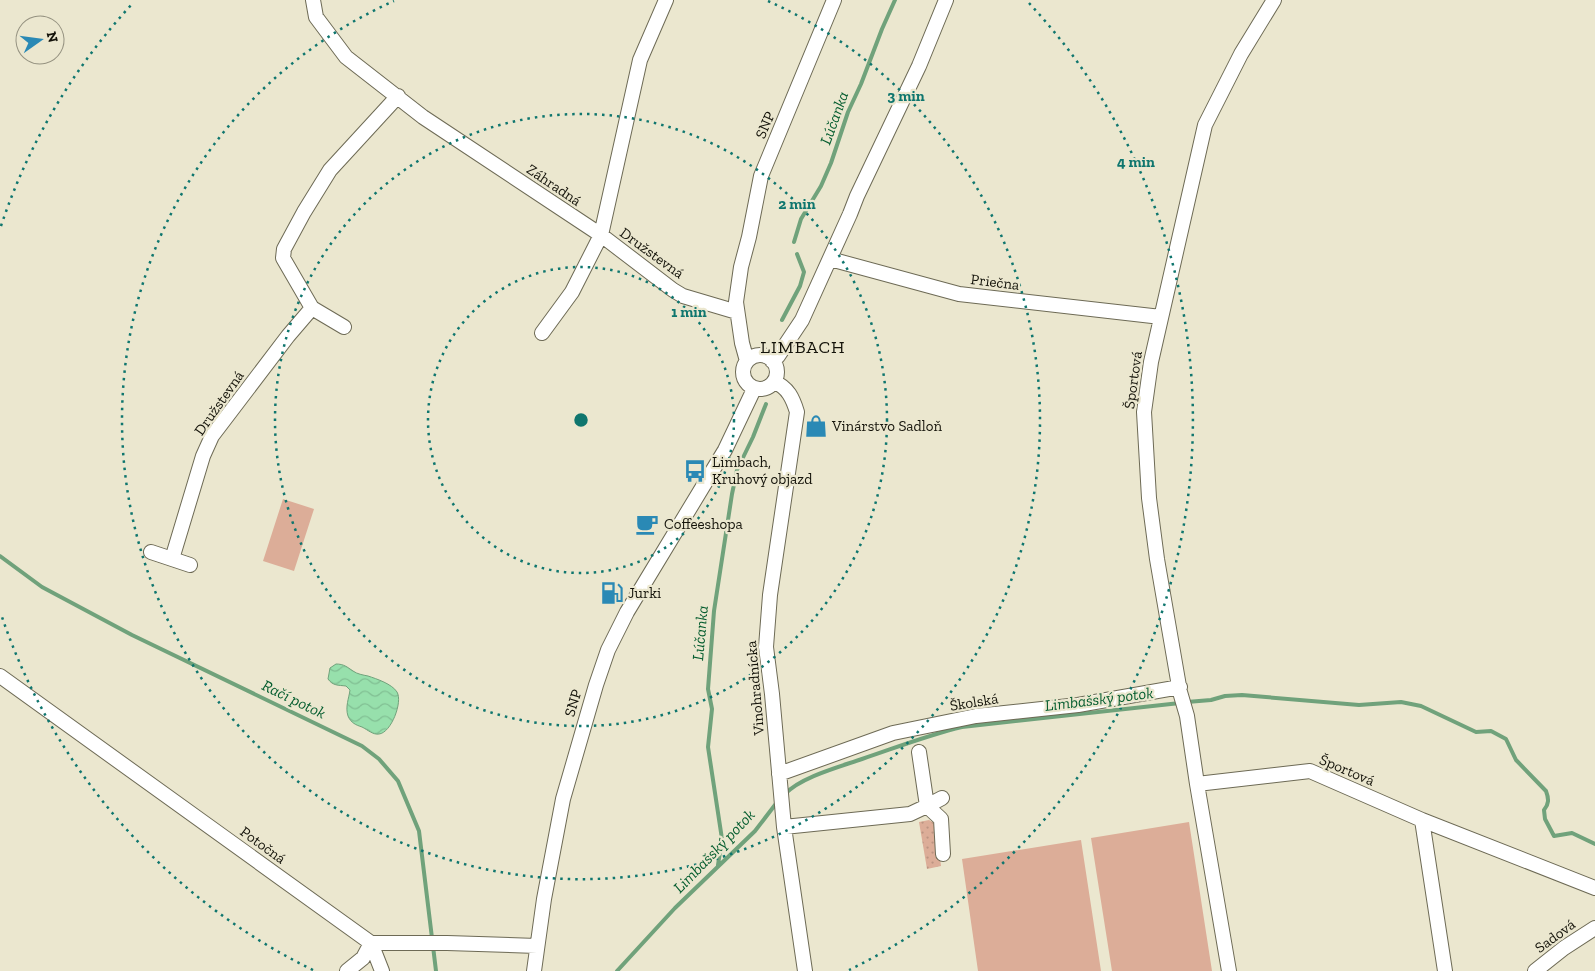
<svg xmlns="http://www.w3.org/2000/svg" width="1595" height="971" font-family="'Zilla Slab',serif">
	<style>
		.park { fill: url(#park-dots) }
		.pitch { fill: #dcad98 }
		.water { fill: url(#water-waves); stroke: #70a27b }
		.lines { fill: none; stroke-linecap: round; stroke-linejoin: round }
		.stream { stroke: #70a27b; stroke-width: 4 }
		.minor-casing { stroke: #6d6a55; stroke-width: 16 }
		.minor { stroke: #fff; stroke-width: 14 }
		.ring { fill: none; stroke: #0f766e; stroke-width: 2.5; stroke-dasharray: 2.5 5 }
		.labels { text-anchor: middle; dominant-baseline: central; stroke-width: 4.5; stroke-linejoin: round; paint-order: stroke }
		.street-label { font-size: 15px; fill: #14130a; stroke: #ebe7cf }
		.poi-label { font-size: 15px; fill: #14130a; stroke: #ebe7cf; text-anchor: start }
		.water-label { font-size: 16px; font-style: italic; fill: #055d2f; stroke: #ebe7cf }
		.quarter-label { font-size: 18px; letter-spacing: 1px; fill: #14130a; stroke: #ebe7cf }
		.centre { fill: #0f766e; stroke: #ebe7cf; stroke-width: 2.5 }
		.ring-label { font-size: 15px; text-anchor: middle; font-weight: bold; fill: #0f766e; stroke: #ebe7cf; stroke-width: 4.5; stroke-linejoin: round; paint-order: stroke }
	</style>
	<defs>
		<pattern id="park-dots" width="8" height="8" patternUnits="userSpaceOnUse" patternTransform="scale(1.25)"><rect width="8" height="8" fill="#dcad98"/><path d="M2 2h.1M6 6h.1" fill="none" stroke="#bc9482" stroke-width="1.8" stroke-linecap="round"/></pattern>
		<pattern id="water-waves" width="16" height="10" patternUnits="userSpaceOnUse" patternTransform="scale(1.25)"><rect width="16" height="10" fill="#97e0ac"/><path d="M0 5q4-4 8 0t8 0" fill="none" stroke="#81bf93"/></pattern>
	</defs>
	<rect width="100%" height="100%" fill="#ebe7cf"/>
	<path class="park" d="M929,820L936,824L941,866L927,869L919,822Z"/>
	<path class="pitch" d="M283,499L314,509L294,571L263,561Z
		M1189,822L1212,971H1112L1091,838Z
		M1081,840L1101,971H978L962,859Z"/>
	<path class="water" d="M336,664C344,664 347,667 353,671C357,674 363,675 368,676C377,679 392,684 397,692C403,702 391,733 379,734C373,735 368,730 362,727C356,725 351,723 348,716C345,707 349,698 350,690L346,686C338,685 333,686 328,679L330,668Z"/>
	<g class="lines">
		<path class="stream" d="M794,242L801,219L821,186L831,163L848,112L861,84L882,29L895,0
			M782,320L800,286L804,272L797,254
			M0,556L42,587L132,635L362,746L379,759L398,781L419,831L436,971
			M1187,702L1211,700L1225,696L1242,695L1359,705L1401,702L1421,706L1476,732L1491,731L1506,739L1516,760L1546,791C1549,799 1549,804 1544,810L1545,819L1554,836L1572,833L1595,844
			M785,794C801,777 839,767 862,759C895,748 928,735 962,727L1180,703
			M720,864L718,865L722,839L708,747L712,709L708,689L714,611L732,494L737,470L753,437L766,404
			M617,971L675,908L755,831L778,801"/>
		<defs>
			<path id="minor" d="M313,0L316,17L346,57L423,117L601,235L640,60L666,0
				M830,259L959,294L1161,317
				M344,327L312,308L283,258L284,249L304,212L330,170L398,96
				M542,333L572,292L601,235L673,290L683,296L737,312
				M743 372a17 17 0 1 1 34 0a17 17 0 1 1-34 0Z
				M747,361L742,343L736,302L741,267L749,237L761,176L834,0
				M772,361L778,356L802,320L850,214L857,196L919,66L946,0
				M774,382C788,387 793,399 797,412L770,595L766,647L772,694L784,827L805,971
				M151,552L172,559L203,456L212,436L288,336L312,308
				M172,559L190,565
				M0,676L371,943H447L537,946
				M779,774L893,733L976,716L1078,705L1180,687
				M1197,784L1310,771L1422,820L1595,888
				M942,798L927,806L941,819L943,854
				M1422,820L1445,971
				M784,827L910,814L927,806L919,752
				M371,943L382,971
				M347,971L363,958L371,943
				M534,971L544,899L563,799L596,685L608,650L627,612L725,450L754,389
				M1229,971L1197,784L1187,716L1180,692L1157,559L1149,498L1144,412L1151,362L1205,125L1241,54L1274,0
				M1535,971L1564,948L1595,928"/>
		</defs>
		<use href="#minor" class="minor-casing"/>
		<use href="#minor" class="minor"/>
	</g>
	<g class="ring">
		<circle cx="581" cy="420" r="153"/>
		<circle cx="581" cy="420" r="306"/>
		<path d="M768 1A459 459 0 1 1 394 1"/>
		<path d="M313 970A612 612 0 0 1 1 614M1 226A612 612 0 0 1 133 3M1029 3A612 612 0 0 1 849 970"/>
	</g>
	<defs>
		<symbol id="shop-bare" viewBox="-9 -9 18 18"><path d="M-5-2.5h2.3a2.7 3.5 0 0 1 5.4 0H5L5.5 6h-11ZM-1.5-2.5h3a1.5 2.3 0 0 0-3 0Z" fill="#2a89b5" stroke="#ebe7cf" stroke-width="2.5" paint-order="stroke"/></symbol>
		<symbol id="bus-bare" viewBox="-9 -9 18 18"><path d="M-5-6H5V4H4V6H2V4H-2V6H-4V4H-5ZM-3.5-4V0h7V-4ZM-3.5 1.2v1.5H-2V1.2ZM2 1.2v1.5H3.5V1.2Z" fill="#2a89b5" stroke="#ebe7cf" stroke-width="2.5" paint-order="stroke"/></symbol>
		<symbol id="cafe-bare" viewBox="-9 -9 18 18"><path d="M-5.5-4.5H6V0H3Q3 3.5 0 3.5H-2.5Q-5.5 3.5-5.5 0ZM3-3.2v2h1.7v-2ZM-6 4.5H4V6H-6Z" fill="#2a89b5" stroke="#ebe7cf" stroke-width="2.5" paint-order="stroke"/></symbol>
		<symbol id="fuel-bare" viewBox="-9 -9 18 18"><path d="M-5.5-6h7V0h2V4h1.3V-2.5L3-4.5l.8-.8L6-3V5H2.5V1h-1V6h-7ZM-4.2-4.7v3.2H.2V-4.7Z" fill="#2a89b5" stroke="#ebe7cf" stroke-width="2.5" paint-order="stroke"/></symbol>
	</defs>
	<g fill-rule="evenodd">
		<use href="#shop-bare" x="800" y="410" width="32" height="32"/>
		<use href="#bus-bare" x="679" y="455" width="32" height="32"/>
		<use href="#cafe-bare" x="631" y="508" width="32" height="32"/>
		<use href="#fuel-bare" x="596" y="577" width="32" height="32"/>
	</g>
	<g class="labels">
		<g class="street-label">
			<text transform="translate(765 125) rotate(-67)">SNP</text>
			<text transform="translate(554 185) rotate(34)">Záhradná</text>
			<text transform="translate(652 253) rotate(36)">Družstevná</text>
			<text transform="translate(995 282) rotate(7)">Priečna</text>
			<text transform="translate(1133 380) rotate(-82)">Športová</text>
			<text transform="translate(219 403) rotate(-55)">Družstevná</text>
			<text transform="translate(755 688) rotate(-95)">Vinohradnícka</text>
			<text transform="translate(974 702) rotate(-9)">Školská</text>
			<text transform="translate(573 703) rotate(-73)">SNP</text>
			<text transform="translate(1347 770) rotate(23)">Športová</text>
			<text transform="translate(263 845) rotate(36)">Potočná</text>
			<text transform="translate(1555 936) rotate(-36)">Sadová</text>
		</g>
		<g class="poi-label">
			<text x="832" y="426">Vinárstvo Sadloň</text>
			<text x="712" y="462">Limbach,<tspan x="712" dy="17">Kruhový objazd</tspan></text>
			<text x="664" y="524">Coffeeshopa</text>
			<text x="628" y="593">Jurki</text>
		</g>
		<g class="water-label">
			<text transform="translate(834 118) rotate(-70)">Lúčanka</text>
			<text transform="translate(700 633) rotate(-85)">Lúčanka</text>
			<text transform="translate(294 699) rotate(26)">Račí potok</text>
			<text transform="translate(1099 699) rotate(-7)">Limbašský potok</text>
			<text transform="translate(714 851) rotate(-46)">Limbašský potok</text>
		</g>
		<g class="quarter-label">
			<text x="803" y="347">LIMBACH</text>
		</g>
	</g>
	<circle cx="581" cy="420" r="8" class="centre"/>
	<g class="ring-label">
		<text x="906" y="101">3 min</text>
		<text x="1136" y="167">4 min</text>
		<text x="797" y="209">2 min</text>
		<text x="689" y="317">1 min</text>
	</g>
	<g transform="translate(40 40) rotate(76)"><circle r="24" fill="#ebe7cf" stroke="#959280"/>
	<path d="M0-4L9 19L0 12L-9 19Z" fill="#2a89b5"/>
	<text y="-8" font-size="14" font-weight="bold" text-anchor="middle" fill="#14130a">N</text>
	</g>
</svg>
